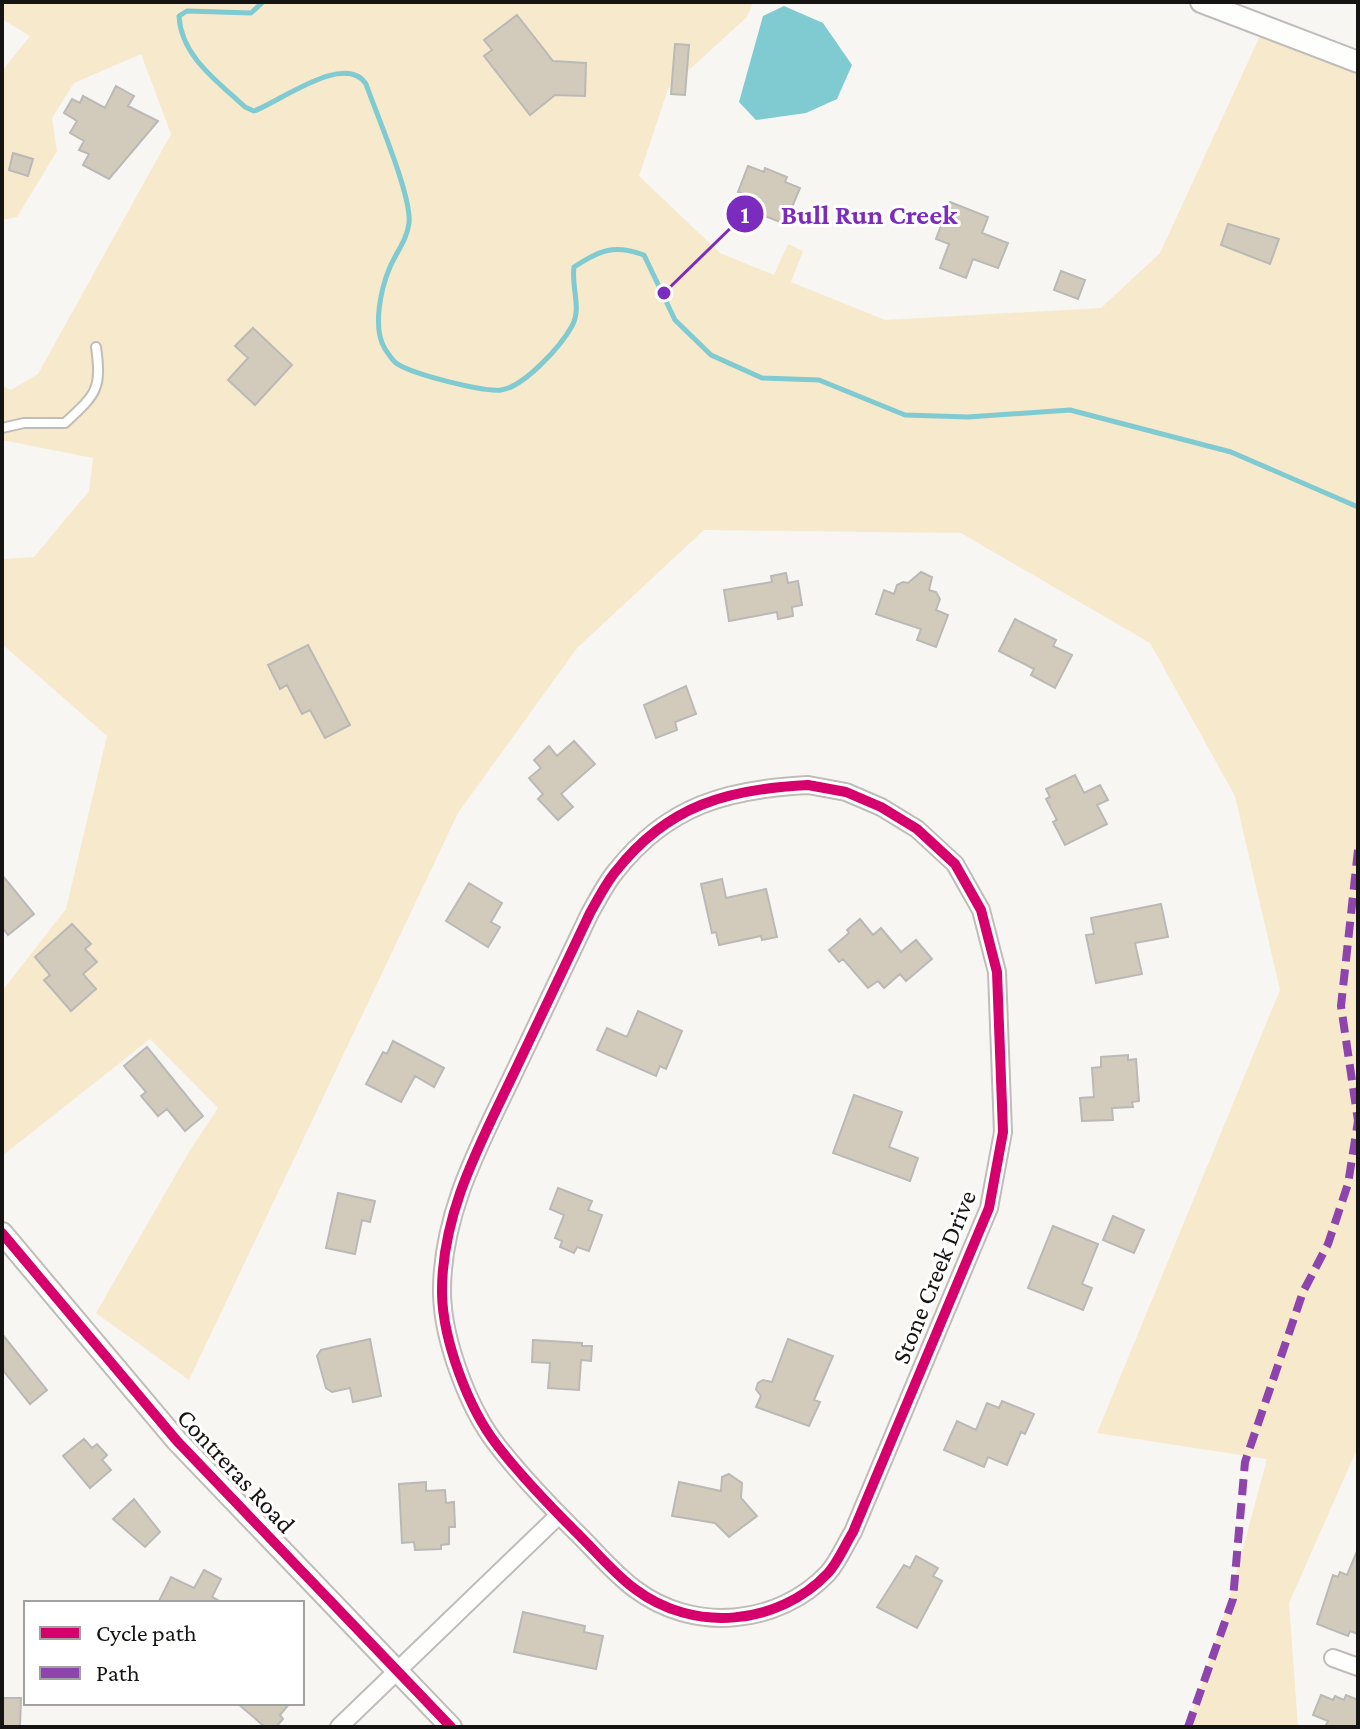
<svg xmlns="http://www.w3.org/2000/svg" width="1360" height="1729" font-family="'Crimson Pro',serif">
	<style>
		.green { fill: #f6e9cc }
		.water { fill: #80cad2 }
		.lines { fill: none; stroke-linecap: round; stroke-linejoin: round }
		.stream { stroke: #80cad2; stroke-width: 5 }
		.building { fill: #d2cbbb; stroke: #bab9b6; stroke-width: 2 }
		.service-casing { stroke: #bebdba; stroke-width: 12 }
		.minor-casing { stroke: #bebdba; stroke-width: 20 }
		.tertiary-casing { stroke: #bebdba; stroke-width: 24 }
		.service { stroke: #fefefd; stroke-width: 8 }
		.minor { stroke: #fefefd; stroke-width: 16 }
		.tertiary { stroke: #fefefd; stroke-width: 20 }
		.quiet { stroke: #8e44ad; stroke-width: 8; stroke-dasharray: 16 8; stroke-linecap: butt }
		.cycleway-casing { stroke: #fff; stroke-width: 15 }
		.cycleway { stroke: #d6006c; stroke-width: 10 }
		.labels { text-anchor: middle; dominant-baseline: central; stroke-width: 6; stroke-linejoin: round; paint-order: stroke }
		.street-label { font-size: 26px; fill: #151412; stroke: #fff }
		.leader { fill: none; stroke: #7b2cbf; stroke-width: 3 }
		.callout-dot { fill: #7b2cbf; stroke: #fff; stroke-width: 3 }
		.mark-label { font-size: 24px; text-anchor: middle; font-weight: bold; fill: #fff }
		.callout-label { font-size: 28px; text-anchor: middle; font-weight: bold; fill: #7b2cbf; stroke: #fff; stroke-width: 6; stroke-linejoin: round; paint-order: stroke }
	</style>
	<rect width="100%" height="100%" fill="#f8f6f3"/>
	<path class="green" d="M2,2H753L747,17L668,89L639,176L720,253L774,275L788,244L803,251L791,282L885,320L1101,308L1160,253L1260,36L1358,74V1447L1289,1603L1298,1727H1192L1191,1716L1228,1604L1267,1459L1097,1433L1280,990L1235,796L1150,643L961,533L704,530L577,648L458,813L189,1380L96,1313L190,1150L218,1108L150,1039L2,1156V991L66,909L107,736L2,644V559L34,557L89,491L93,458L2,440V386L11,390L38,374L171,134L141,54L74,83L52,118L57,151L17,217L2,220V71L30,36L2,19Z"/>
	<path class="water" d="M784,6L823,23L852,65L837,99L806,113L756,120L739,102L763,16Z"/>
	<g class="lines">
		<path class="stream" d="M263,2L251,13L187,11L179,16C181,56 217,81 245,107L254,111C281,101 345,52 366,84C376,113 412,196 409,223C407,240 397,251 390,267C381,288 372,328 385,349C388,353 392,360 396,363C411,374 483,392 501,390C524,387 561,346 572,326C582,308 571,287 574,267C600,250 614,244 644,255L675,320L711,355L762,378L819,380L905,415L968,417L1070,410L1231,452L1358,507"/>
	</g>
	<path class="building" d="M517,15L553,61L586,63L585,96L555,95L530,115L484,56L492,50L484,40Z
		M675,44L689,45L685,95L671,94Z
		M116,86L134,96L128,106L158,121L109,179L83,165L89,154L79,150L84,141L70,133L77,121L64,113L72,99L80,103L83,96L105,108Z
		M13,153L33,159L28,176L9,170Z
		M748,166L764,172L765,168L787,177L785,182L800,188L785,224L760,214L759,217L741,210L747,195L738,192Z
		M950,202L988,217L982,233L1008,243L998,268L973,259L966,278L940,268L949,244L936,239Z
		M1228,224L1279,239L1270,264L1221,245Z
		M1061,271L1085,280L1078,299L1054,290Z
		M253,328L292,365L255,405L228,380L248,358L235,346Z
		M921,572L932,577L929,590L936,592L940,599L936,610L948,615L936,647L917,640L921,629L876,614L884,590L894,594L897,585L903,582L908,583Z
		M786,573L788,583L798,581L802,605L792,607L793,616L778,619L777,612L729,621L724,590L772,582L771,576Z
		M1015,619L1056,640L1053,646L1072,655L1055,688L1031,675L1034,669L999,651Z
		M308,645L350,725L325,738L310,710L302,714L287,685L280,689L268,665Z
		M686,686L696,714L675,722L677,730L656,738L644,705Z
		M574,741L595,764L561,794L573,807L558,820L538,799L543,794L529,778L541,768L534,760L549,746L557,756Z
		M1075,775L1084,793L1100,785L1108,800L1097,805L1107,824L1065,845L1053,822L1057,820L1046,799L1050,797L1046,789Z
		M2,875L34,914L8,935L2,927Z
		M722,879L726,898L766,889L777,937L762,940L761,936L719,945L716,932L712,933L701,884Z
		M469,883L502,903L491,922L500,927L488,947L446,921Z
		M1161,904L1168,937L1135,943L1142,974L1096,983L1086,935L1094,934L1091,918Z
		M860,919L873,935L881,928L901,952L916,940L932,959L906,981L900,974L884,988L878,981L868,988L843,959L839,962L829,950L849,933L847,930Z
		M72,924L91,944L85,949L97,962L83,974L96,989L71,1011L44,980L50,975L35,957Z
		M638,1011L682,1031L666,1069L660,1066L656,1076L597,1050L607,1028L627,1037Z
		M393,1041L444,1068L434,1087L415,1076L401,1102L366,1084L383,1052L387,1054Z
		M147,1047L203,1116L185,1131L167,1109L158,1116L141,1096L146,1092L124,1066Z
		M1128,1055V1060L1136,1059L1139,1101L1132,1102L1133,1107L1112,1108L1113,1120L1082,1121L1080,1098L1094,1097L1092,1068L1101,1067V1057Z
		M854,1095L902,1112L889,1147L918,1158L910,1181L833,1153Z
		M558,1188L592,1201L588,1210L602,1215L589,1251L577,1247L574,1253L560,1247L562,1241L555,1238L564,1215L550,1209Z
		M338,1193L375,1201L370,1222L362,1220L355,1254L326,1248Z
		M1113,1216L1144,1230L1134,1253L1103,1240Z
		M1053,1226L1098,1244L1082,1284L1092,1288L1083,1310L1028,1288Z
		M2,1334L47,1390L30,1404L2,1369Z
		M370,1339L381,1396L353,1402L350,1388L332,1392L326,1388L317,1356L321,1350Z
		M788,1339L833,1356L814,1400L820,1402L809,1426L756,1407L761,1396L756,1389L758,1383L763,1380L772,1382Z
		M533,1340L582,1343V1346H592L591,1361L581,1360L579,1390L548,1388L550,1363L532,1362Z
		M1002,1401L1034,1414L1025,1434L1021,1432L1007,1465L988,1457L984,1467L944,1450L957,1421L976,1430L987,1403L999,1408Z
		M84,1439L92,1448L97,1444L107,1455L102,1460L111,1470L90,1488L63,1456Z
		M729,1474L742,1483L741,1498L757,1516L729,1537L715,1523L672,1516L679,1482L721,1491L722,1477Z
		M426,1482V1491L445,1490L446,1503L454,1502L455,1527H449V1544L441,1545V1549L415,1550L414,1542L402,1543L399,1484Z
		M134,1499L160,1532L145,1547L113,1519Z
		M1358,1549V1634L1350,1631L1348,1636L1317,1624L1333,1575L1338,1577L1340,1572L1347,1575Z
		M916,1556L938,1568L933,1576L942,1581L917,1628L877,1607L904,1565L910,1568Z
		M204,1570L221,1579L212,1597L223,1603H158L171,1577L194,1588Z
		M523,1612L585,1626L584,1632L603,1636L596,1669L514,1652Z
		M1321,1695L1333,1700L1335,1696L1344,1700L1346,1695L1358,1700V1727H1325L1328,1721L1313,1715Z
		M2,1698H21L20,1727H2Z
		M237,1703H290L280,1715L283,1719L276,1727H265Z"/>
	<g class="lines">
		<defs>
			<path id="service" d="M2,428L24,423H65C96,394 102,390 96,347"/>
			<path id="minor" d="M808,785L846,792L881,807L917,829L955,864L981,910L997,972L1003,1132L989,1208L853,1532C845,1545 838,1562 828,1573C778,1626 693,1633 635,1589C613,1573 594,1549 574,1530C548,1504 520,1475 497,1445C468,1408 443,1340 442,1294C441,1215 479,1146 512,1077C538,1023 564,968 590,913C598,899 606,883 616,871C668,805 728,789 808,785Z
				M1333,1658L1358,1667
				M339,1727L559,1515"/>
			<path id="tertiary" d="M1201,2L1358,62
				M2,1233L177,1441L451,1727"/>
		</defs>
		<use href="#service" class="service-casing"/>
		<use href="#minor" class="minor-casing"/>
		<use href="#tertiary" class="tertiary-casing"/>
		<use href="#service" class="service"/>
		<use href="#minor" class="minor"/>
		<use href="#tertiary" class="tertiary"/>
		<path class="quiet" d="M1358,850L1341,1006L1358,1121
			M1188,1727L1233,1599L1245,1462L1303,1292L1328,1244L1348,1184L1358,1121"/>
		<defs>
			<path id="cycleway" d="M808,785L846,792L881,807L917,829L955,864L981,910L997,972L1003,1132L989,1208L853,1532C845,1545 838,1562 828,1573C778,1626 693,1633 635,1589C613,1573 594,1549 574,1530C548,1504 520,1475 497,1445C468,1408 443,1340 442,1294C441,1215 479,1146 512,1077C538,1023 564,968 590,913C598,899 606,883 616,871C668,805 728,789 808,785Z
				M2,1233L177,1441L451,1727"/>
		</defs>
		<use href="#cycleway" class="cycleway-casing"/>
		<use href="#cycleway" class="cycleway"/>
	</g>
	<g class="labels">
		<g class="street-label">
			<text transform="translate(934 1277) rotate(-68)">Stone Creek Drive</text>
			<text transform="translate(236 1471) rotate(47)">Contreras Road</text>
		</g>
	</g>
	<path class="leader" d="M664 293L745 214"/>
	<g class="callout-dot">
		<circle cx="664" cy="293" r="8"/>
		<circle cx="745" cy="214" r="20"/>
	</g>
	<g class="mark-label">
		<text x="745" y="223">1</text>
	</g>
	<g class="callout-label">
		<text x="869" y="224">Bull Run Creek</text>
	</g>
	<rect width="1360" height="1729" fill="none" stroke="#151412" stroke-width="8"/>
	<rect x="24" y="1601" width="280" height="104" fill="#ffffff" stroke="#a1a1a0" stroke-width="2"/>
	<rect x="40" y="1627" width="40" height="12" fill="#d6006c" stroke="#a1a1a0" stroke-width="2"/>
	<text x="96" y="1641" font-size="24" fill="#151412">Cycle path</text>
	<rect x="40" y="1667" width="40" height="12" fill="#8e44ad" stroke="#a1a1a0" stroke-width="2"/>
	<text x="96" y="1681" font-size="24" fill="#151412">Path</text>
</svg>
